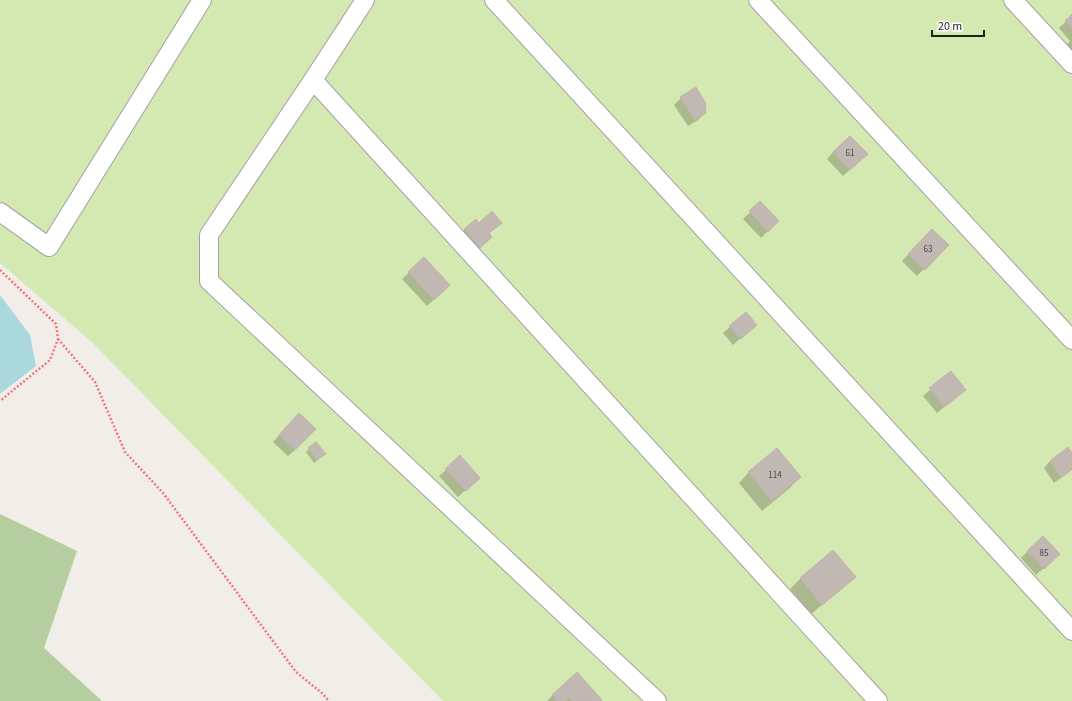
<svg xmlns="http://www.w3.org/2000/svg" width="1072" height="701" font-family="'Source Sans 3',sans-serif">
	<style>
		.grass { fill: #d4e8b1 }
		.forest { fill: #b4ce9f }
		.water { fill: #abd8dc }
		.shadow { fill: #0003 }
		.building { fill: #c1b8b4; stroke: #c2b1ab }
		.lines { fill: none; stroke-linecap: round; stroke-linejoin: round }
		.minor-casing { stroke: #a2a2a2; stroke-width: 20 }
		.path { stroke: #f4767c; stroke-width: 2.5; stroke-dasharray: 2 2; stroke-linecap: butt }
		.minor { stroke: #fff; stroke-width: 18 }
		.labels { text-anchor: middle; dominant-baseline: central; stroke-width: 3.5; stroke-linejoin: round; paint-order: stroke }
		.number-label { font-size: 9px; fill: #494746 }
	</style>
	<rect width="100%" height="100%" fill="#f1ede8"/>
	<path class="grass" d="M0,0H1072V701H443L93,343L0,263Z"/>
	<path class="forest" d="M0,514L77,551L44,648L102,701H0Z"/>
	<path class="water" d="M0,295L30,335L36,366L0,394Z"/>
	<path class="shadow" d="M1072,16V53L1065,46L1070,41L1059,28Z
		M681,98L705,113L698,120L688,126L674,105Z
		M833,152L859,161L843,176L827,159Z
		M760,203L778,221L761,238L743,219Z
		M479,224L494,229L488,234L484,244L473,254L458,236L465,230Z
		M932,230L948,245L917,276L902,261Z
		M424,259L442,292L427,306L402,279Z
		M730,327L749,331L733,345L723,333Z
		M951,372L965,390L937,413L923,396Z
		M292,421L295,450L288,456L273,442Z
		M309,449L321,457L314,463L306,452Z
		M1072,455V470L1054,483L1044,468L1050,461Z
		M446,470L472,484L458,497L439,476Z
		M749,472L800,477L790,488L762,511L739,483Z
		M1043,537L1052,561L1036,575L1021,558Z
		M833,552L854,577L844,587L811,614L790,589L800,579Z
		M576,674L599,701H547L552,696Z"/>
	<path class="building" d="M1072,14V29L1065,21Z
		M696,87L705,102L706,113L695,120L680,97Z
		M850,136L868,154L850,170L833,152Z
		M760,201L779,221L768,232L749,211Z
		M492,211L502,223L489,233L492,237L480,248L464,229L476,219L479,223Z
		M932,229L949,245L925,270L908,254Z
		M424,257L450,285L434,300L408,272Z
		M746,312L757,325L741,339L729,326Z
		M951,371L966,390L944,407L929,388Z
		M299,413L316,429L295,450L279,435Z
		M316,442L326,454L317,460L308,448Z
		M1068,447L1072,453V469L1061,477L1050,461Z
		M777,448L801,477L772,501L748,472Z
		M460,455L480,478L466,491L445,469Z
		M1043,536L1060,554L1044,569L1027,551Z
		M833,550L856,577L822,605L800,578Z
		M577,672L602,700L600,701H572L569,698L565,701H557L552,695Z"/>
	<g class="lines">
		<defs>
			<path id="minor" d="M365,0L313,80L209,235V281L657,701
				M494,0L1072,631
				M758,0L1072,340
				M1013,0L1072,64
				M313,80L878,701
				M0,212L49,247L202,0"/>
		</defs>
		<use href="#minor" class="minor-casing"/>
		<path class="path" d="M0,270L56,324L58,339L50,360L0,401
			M58,339L95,382L125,452L163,493L296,672L322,693L329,701"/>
		<use href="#minor" class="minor"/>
	</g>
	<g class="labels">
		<g class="number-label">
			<text x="850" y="153">61</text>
			<text x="928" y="249">63</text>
			<text x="775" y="475">114</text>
			<text x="1044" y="553">85</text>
		</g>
	</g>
	<path d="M932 30v6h52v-6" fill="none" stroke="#212121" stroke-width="2"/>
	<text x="938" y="30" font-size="12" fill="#212121" stroke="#ffffff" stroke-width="3" paint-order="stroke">20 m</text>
</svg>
